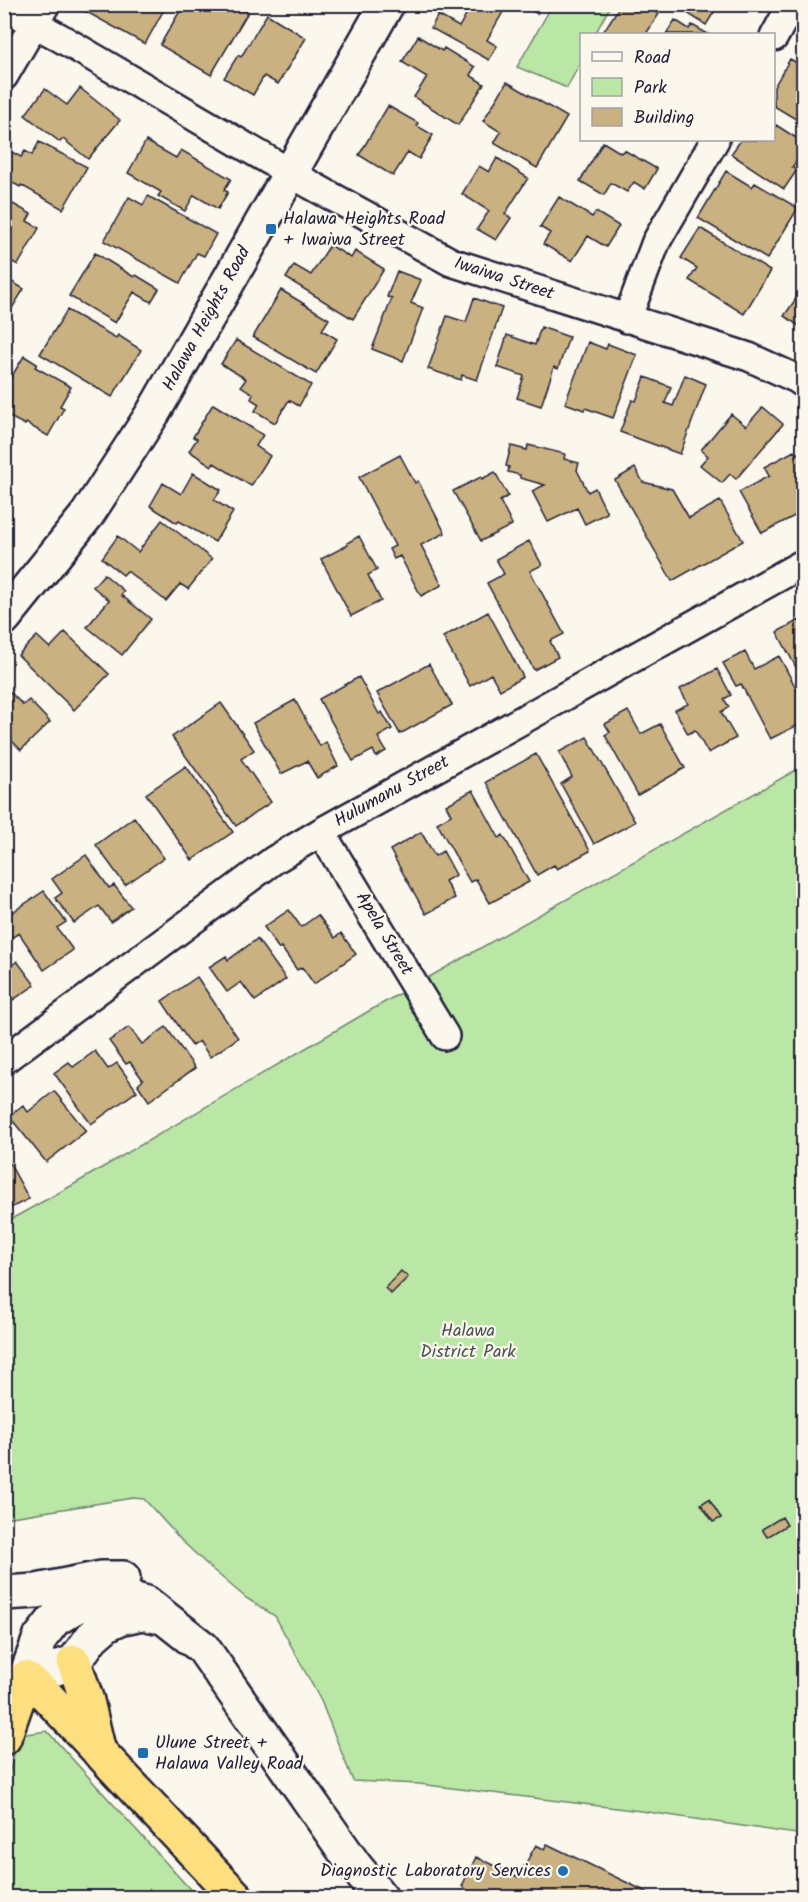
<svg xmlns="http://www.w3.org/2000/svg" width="808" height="1902" font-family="Kalam,sans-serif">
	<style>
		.green { fill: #bae7a5; stroke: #6e8470; stroke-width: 1.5 }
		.building { fill: #cab181; stroke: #22223b; stroke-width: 1.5 }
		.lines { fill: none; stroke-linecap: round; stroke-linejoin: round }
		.street-casing { stroke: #22223b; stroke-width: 32 }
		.secondary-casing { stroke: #22223b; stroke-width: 38 }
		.highway-casing { stroke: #22223b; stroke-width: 38 }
		.street { stroke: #fbf7ec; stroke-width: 27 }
		.secondary { stroke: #fbf7ec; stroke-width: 33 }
		.highway { stroke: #fddf80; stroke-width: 33 }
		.poi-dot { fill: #1f6fb2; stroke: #fbf7ec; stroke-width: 2 }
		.labels { text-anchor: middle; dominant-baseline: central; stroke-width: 4.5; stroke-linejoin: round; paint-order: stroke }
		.poi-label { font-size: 18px; fill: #22223b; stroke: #fbf7ec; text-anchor: start }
		.street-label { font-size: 18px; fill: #22223b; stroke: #fbf7ec }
		.park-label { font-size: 18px; fill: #485356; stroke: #fbf7ec }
	</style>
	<rect width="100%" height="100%" fill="#fbf7ec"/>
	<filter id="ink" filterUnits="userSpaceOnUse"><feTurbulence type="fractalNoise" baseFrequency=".0167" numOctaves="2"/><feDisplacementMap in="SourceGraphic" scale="12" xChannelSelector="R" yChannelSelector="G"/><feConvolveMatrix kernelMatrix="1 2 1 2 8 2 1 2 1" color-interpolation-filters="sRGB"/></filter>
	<g filter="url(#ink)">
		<path class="green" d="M553,4L611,5L595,34H582L581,61L567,88L517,67Z
			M803,766V1835L641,1811L419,1784L353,1781L321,1701L275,1616L246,1598L212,1569L182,1541L144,1499L133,1498L5,1518L4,1223L71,1186L369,1011Z
			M47,1731L197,1897L5,1898V1790L19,1735Z"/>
		<path class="building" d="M84,4H167L145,44L81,9Z
			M184,4H236L248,12L211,75L160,45Z
			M472,4H490L503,12L487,40L497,46L489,60L431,28L438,15L459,27Z
			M521,4H542L537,14Z
			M621,4H643L659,14L646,34H602Z
			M673,4H719L706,25Z
			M267,14L306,38L278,84L264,76L253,95L224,78L238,55L241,57Z
			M675,20L689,29L692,25L708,34H666Z
			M418,36L442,51L444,48L475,67L470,75L484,84L458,125L414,97L427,77L402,62Z
			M790,59L804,67V124L774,106V87Z
			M507,82L567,117L537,168L494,143L501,132L483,121Z
			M80,88L120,120L88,159L63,139L60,142L25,115L45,89L67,105Z
			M388,106L418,123L417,126L433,135L419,159L408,152L393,176L359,155Z
			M776,125L804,143V151L792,167L797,170L784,189L731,154L741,140H774V128Z
			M146,141L176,158L181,150L231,179L224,190L228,192L218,209L194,195L185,211L158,196L161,192L128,173Z
			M39,142L87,167L63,209L21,185L20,187L4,178V157L8,150L21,157L25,151L32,155Z
			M603,142L621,153L624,150L657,169L645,189L634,182L627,192L611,183L604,195L580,181Z
			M497,158L528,178L505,214L511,218L496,240L477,229L489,211L462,194L479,166L489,172Z
			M726,171L752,187L755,183L798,208L767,259L698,218Z
			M148,196L216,234L204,256L197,253L180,283L104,241L129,197L143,205Z
			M559,197L592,217L596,212L619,226L606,247L588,236L572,261L543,244L550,233L540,227Z
			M4,199L31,214L27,221L39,228L18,265L4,257Z
			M700,228L770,271L744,314L689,280L697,268L681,258Z
			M330,245L351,258L355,251L384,269L353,319L286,278L294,265L311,275Z
			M95,253L134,277L136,275L159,289L151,302L134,292L115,323L69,296Z
			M397,271L421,280L411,303L423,308L403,361L372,349L392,298L387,297Z
			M4,277L24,289L4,321Z
			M804,287V329L784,316Z
			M281,290L329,319L322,330L337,339L316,374L253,337Z
			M474,298L502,308L477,380L462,375L461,380L428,369L447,316L466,322Z
			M67,310L116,338L118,335L141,350L112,397L40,354Z
			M541,327L569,337L558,369L554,367L541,406L517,398L524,376L497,367L507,335L535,345Z
			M236,340L311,385L299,406L289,400L275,423L255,411L259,404L251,399L253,394L241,386L246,379L221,364Z
			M588,342L606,349L608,344L637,355L613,418L585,408L584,410L565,403Z
			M24,356L37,364L35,367L71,387L60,406L64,408L48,436L26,423L25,425L6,415L10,409L4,406V389Z
			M685,375L706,384L680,454L620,432L632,400L636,401L645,377L671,387L665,403L673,406Z
			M213,404L263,435L256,446L270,456L251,486L214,463L212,466L189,451L197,439L193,437Z
			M763,407L783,424L736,479L730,474L722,483L700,465L708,456L701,450L731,414L746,426Z
			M528,445L565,454L564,459L579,463L577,470L588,492L595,488L607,513L585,524L577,508L548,522L532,491L545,485L520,478V475L508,472L509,467L506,466L511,446L527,450Z
			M804,450V511L762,533L739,492L769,476L764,467L794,451L796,454Z
			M400,455L415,483L418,481L445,533L421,545L442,585L421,596L400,556L394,559L389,549L395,546L359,477Z
			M635,468L643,482L672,489L689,518L720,501L743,541L672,581L615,480Z
			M495,472L508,496L500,501L512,525L481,541L453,491L481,477L482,479Z
			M193,473L221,490L214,500L233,512L215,542L179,521L177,523L150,506L163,483L181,494Z
			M162,520L212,559L188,589L180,584L166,601L127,571L123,575L102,558L118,536L138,552Z
			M359,536L377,570L368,575L381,601L351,616L321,559L348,545L347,543Z
			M529,541L542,565L530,571L564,634L550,641L558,657L534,670L487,583L504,574L496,559Z
			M104,574L124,591L121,595L151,619L122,655L87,627L109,600L93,587Z
			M488,612L523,677L500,690L491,674L470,686L443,637Z
			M799,620L804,628V682L777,632Z
			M65,632L109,674L74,710L18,655L37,636L50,648Z
			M745,652L754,669L779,656L804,703V722L770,739L741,684L736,686L723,663Z
			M429,664L452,705L400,734L377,693Z
			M717,669L731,695L724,699L729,707L721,712L736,738L708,753L695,730L688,734L675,710L688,704L680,689Z
			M359,677L379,714L382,712L392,729L378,737L386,751L376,757L373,750L353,761L319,699Z
			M5,687L23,705L29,700L50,722L21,750L4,733Z
			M295,700L320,746L326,742L338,766L317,778L307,761L281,774L253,723Z
			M221,703L254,750L241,759L271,802L236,826L172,737Z
			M628,711L641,734L660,724L685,768L638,795L605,735L610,732L605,724Z
			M587,737L635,822L594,844L561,784L572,777L559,752Z
			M536,754L590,851L557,869L554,865L537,875L486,782Z
			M186,766L233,832L192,860L146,794Z
			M473,790L499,838L503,835L529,882L490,903L476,879L470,882L437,823L451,815L446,805Z
			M134,817L164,858L125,885L96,845Z
			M421,832L435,856L443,851L456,875L445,881L455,898L426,914L390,850Z
			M86,855L109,888L114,885L131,907L111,922L99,906L74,923L55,898L62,893L52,879Z
			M44,891L66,922L57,928L73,950L44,970L19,933L11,938L4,929V918Z
			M289,910L301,927L318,915L335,938L341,933L356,954L314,984L302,967L297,970L281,947L279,949L264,927Z
			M257,939L286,979L255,1001L241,982L227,992L209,967L226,956L228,960Z
			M4,956L11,966L17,961L35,985L4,1006Z
			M197,977L238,1038L210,1057L199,1041L192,1046L162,1001Z
			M129,1027L142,1044L166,1027L195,1068L149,1101L138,1085L143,1080L130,1062L126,1064L109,1041Z
			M95,1051L108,1069L117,1063L137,1091L91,1124L54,1073L69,1062L73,1067Z
			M54,1091L86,1131L46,1162L9,1116L23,1105L28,1112Z
			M4,1153L29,1199L4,1211Z
			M401,1271L408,1277L391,1294L385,1288Z
			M709,1499L721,1518L713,1522L701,1504Z
			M782,1517L787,1525L767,1537L762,1529Z
			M547,1844L659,1898H476L462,1886L476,1857L518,1877L536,1845L544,1849Z"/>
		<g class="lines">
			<defs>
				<path id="street" d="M4,7L57,36L311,185L451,262L749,357L797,379L804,384
					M774,37L792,4
					M4,76L46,4
					M627,319L656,242L715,140
					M321,832L445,1036
					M4,1060L274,860L321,832L804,563"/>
				<path id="secondary" d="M4,618L87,515L153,413L387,4
					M4,1593L37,1591L102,1578H123
					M25,1678L40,1638L54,1620L75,1607L101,1598L126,1597L146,1603L203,1648L355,1866L381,1898
					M12,1683L74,1662L92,1637L107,1624L120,1618L142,1613L156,1616"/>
				<path id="highway" d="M74,1662L87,1701L99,1752
					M4,1738L25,1678L45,1694L237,1898"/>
			</defs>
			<use href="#street" class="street-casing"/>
			<use href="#secondary" class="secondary-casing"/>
			<use href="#highway" class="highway-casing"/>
			<use href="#street" class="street"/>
			<use href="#secondary" class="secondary"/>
			<use href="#highway" class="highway"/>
		</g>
	</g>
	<g class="poi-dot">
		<rect x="265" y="223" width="12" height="12" rx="3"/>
		<rect x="137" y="1747" width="12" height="12" rx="3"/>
		<circle cx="563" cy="1871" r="6"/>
	</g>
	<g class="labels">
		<g class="poi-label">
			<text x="283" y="219">Halawa Heights Road<tspan x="283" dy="21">+ Iwaiwa Street</tspan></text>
			<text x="155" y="1743">Ulune Street +<tspan x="155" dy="21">Halawa Valley Road</tspan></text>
			<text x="551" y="1871" text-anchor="end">Diagnostic Laboratory Services</text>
		</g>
		<g class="street-label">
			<text transform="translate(504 279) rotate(18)">Iwaiwa Street</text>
			<text transform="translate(207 319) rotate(-61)">Halawa Heights Road</text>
			<text transform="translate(392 792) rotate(-29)">Hulumanu Street</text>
			<text transform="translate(384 934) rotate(59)">Apela Street</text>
		</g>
		<g class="park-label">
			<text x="468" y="1331">Halawa<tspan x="468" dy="21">District Park</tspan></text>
		</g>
	</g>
	<rect width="808" height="1902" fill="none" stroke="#fbf7ec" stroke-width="24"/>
	<rect x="12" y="12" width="784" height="1878" fill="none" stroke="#22223b" stroke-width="2" filter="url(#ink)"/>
	<rect x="580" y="33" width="195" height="108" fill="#fbf7ec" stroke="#a4a2a5" stroke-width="1.5"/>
	<rect x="592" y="52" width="30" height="9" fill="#fbf7ec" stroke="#a4a2a5" stroke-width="1.5"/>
	<text x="634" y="63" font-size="18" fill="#22223b">Road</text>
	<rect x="592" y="78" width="30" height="18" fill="#bae7a5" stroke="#a4a2a5" stroke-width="1.5"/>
	<text x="634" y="93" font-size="18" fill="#22223b">Park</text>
	<rect x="592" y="108" width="30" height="18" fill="#cab181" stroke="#a4a2a5" stroke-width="1.5"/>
	<text x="634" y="123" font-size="18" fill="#22223b">Building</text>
</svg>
